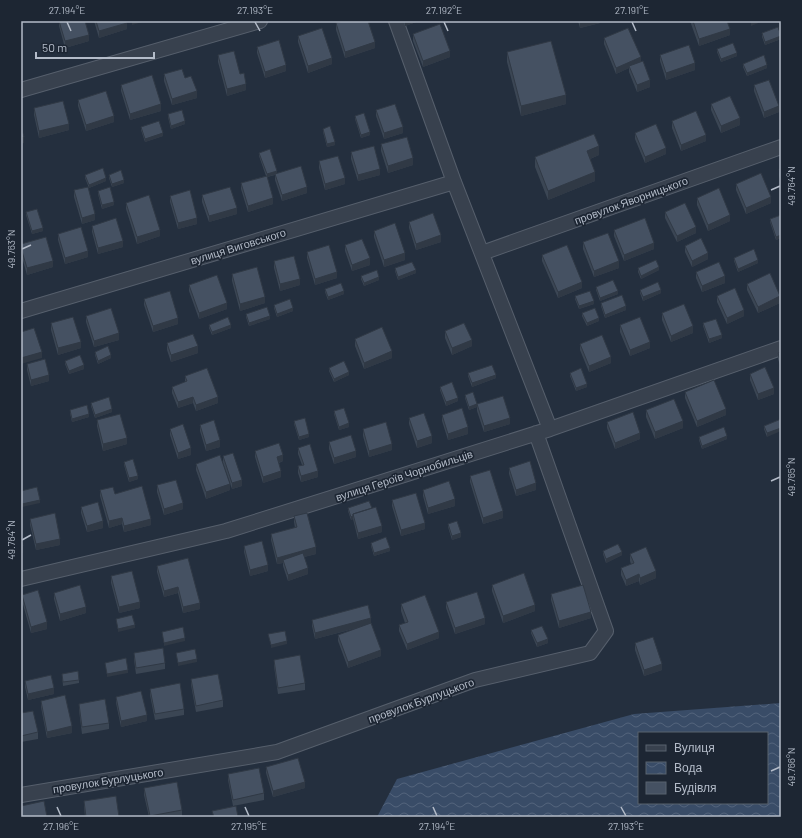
<svg xmlns="http://www.w3.org/2000/svg" width="802" height="838" font-family="Barlow,sans-serif">
	<style>
		.water { fill: url(#water-waves); fill-rule: evenodd }
		.lines { fill: none; stroke-linecap: round; stroke-linejoin: round }
		.street-casing { stroke: #565f6c; stroke-width: 16 }
		.street { stroke: #38414e; stroke-width: 14 }
		.wall { fill: #3b4654 }
		.shaded-wall { fill: #303945 }
		.building { fill: #455162; stroke: #303945 }
		.ticks { fill: none; stroke: #b4bcc9; stroke-width: 1.5 }
		.labels { text-anchor: middle; dominant-baseline: central; stroke-width: 3.5; stroke-linejoin: round; paint-order: stroke }
		.street-label { font-size: 11px; fill: #b4bcc9; stroke: #1d2633 }
		.neatline { fill: none; stroke: #b4bcc9; stroke-width: 1.5 }
		.ticks-label { font-size: 10px; text-anchor: middle; fill: #b4bcc9 }
	</style>
	<defs>
		<pattern id="water-waves" width="16" height="10" patternUnits="userSpaceOnUse"><rect width="16" height="10" fill="#394c67"/><path d="M0 5q4-4 8 0t8 0" fill="none" stroke="#53647b"/></pattern>
	</defs>
	<rect width="100%" height="100%" fill="#242f3e"/>
	<path class="water" d="M781,703V817H377L397,779L634,714ZM639,733H767V803H639Z"/>
	<g class="lines">
		<defs>
			<path id="street" d="M396,21L454,182L550,429
				M21,90L260,21
				M482,253L781,147
				M21,311L454,182
				M21,579L226,531L550,429L781,348
				M21,795L277,752L475,680L590,653L606,631L536,433"/>
		</defs>
		<use href="#street" class="street-casing"/>
		<use href="#street" class="street"/>
	</g>
	<path class="wall" d="M59,21H85L89,41L65,48L59,26Z
		M94,21H126L127,29L99,38Z
		M403,21H419L405,26Z
		M578,21H600V23L580,28Z
		M690,21H727L730,35L699,46Z
		M336,23L375,48L345,58L336,30Z
		M762,33L781,34V39L765,45L762,37Z
		M413,34L450,57L423,67L413,41Z
		M298,36L332,64L308,73L298,42Z
		M604,38L641,62L650,87L637,92L629,72V68L616,74L604,44Z
		M257,47L286,71L265,78L257,53Z
		M717,49L737,56L721,62L717,52Z
		M507,52L566,104L521,116L507,62Z
		M218,55L240,74L246,90L227,96L218,62Z
		M660,55L695,70L666,80L660,61Z
		M743,64L767,68L747,76L743,67Z
		M164,74L185,78L197,98L172,105L164,81Z
		M121,85L161,111L130,120L121,91Z
		M754,85L779,112L764,118L754,91Z
		M78,100L114,122L86,131L78,106Z
		M711,104L740,125L721,133L711,110Z
		M34,108L69,130L39,138L34,115Z
		M376,110L403,133L384,139L376,116Z
		M168,114L185,124L171,129L168,117Z
		M355,116L370,135L361,138L355,119Z
		M672,121L706,141L681,151L672,128Z
		M141,127L163,136L145,142L141,130Z
		M323,129L335,145L327,147L323,132Z
		M635,133L666,154L645,163L635,139Z
		M381,144L413,165L388,173L381,151Z
		M351,152L380,175L358,181L351,159Z
		M259,153L277,173L307,193L282,201L275,180V175L267,177L273,204L248,212L241,189V183L266,176L259,156Z
		M599,155L590,159L595,181L548,200L535,167V157Z
		M319,161L345,184L325,190L319,168Z
		M779,169H781V182L779,176Z
		M85,175L106,181L89,188L85,178Z
		M109,175L124,183L112,187L109,178Z
		M736,184L771,203L746,214L736,190Z
		M74,190L95,220L82,224L74,197Z
		M98,191L114,205L102,209L98,194Z
		M202,195L237,214L209,222L202,202Z
		M170,196L197,224L178,229L170,202Z
		M697,198L730,221L708,231L697,205Z
		M126,203L160,236L137,244L126,209Z
		M26,212L43,231L32,234L26,215Z
		M665,212L696,233L677,242L665,218Z
		M781,215V238L776,240L770,222V219Z
		M409,222L441,242L416,250L409,228Z
		M92,226L123,247L98,254L92,232Z
		M614,230L654,249L624,261L614,236Z
		M374,231L405,260L384,267L374,237Z
		M58,234L88,257L65,264L58,240Z
		M583,242L619,268L594,277L583,249Z
		M21,244L53,267L27,275L21,254Z
		M345,245L370,265L352,271L345,251Z
		M685,246L708,259L692,267L685,252Z
		M307,252L337,278L315,285L307,258Z
		M542,255L582,288L558,298L542,261Z
		M734,258L758,263L738,272L734,261Z
		M274,261L300,285L280,291L274,268Z
		M395,268L416,273L398,280L395,271Z
		M638,268L659,270L641,279L638,272Z
		M696,272L725,283L702,292L696,278Z
		M232,274L265,303L240,311L232,281Z
		M361,276L379,280L364,286L361,279Z
		M747,284L780,303L758,313L747,290Z
		M189,285L227,309L199,319L189,291Z
		M596,287L618,294L600,301L596,290Z
		M325,289L344,294L328,300L325,292Z
		M640,290L661,293L643,301L640,293Z
		M575,296L594,304L579,309L575,299Z
		M717,296L744,316L727,324L717,302Z
		M144,299L178,324L153,332L144,305Z
		M601,303L626,310L605,318L601,306Z
		M274,305L293,311L277,317L274,308Z
		M582,313L599,321L587,326L582,316Z
		M662,313L693,333L671,342L662,320Z
		M246,314L270,319L249,326L246,317Z
		M86,316L119,340L94,347L86,322Z
		M51,323L81,348L58,355L51,330Z
		M703,323L722,338L709,343L703,326Z
		M209,325L231,328L212,335L209,328Z
		M620,325L650,348L630,356L620,332Z
		M445,331L472,346L452,355L445,338Z
		M355,339L392,358L364,369L355,346Z
		M167,343L198,353L171,362L167,350Z
		M580,344L611,363L589,372L580,350Z
		M95,352L111,358L98,364L95,355Z
		M781,352V368L778,359V353Z
		M65,361L84,369L69,374L65,364Z
		M27,364L49,381L31,386L27,370Z
		M329,368L349,375L334,382L329,371Z
		M468,373L496,378L472,387L468,376Z
		M570,373L587,387L576,391L570,376Z
		M750,374L774,394L758,400L750,380Z
		M185,376L218,403L196,411L193,403L178,408L172,393V387L185,382Z
		M440,387L458,401L446,406L440,390Z
		M685,392L726,415L697,427L685,398Z
		M465,395L477,404L510,424L484,432L477,411V407L469,410L465,398Z
		M91,403L112,412L95,418L91,406Z
		M70,410L89,417L72,422L70,413Z
		M646,410L683,428L655,439L646,417Z
		M334,411L349,427L339,430L334,414Z
		M442,415L468,434L448,440L442,421Z
		M409,418L432,443L417,448L409,424Z
		M781,419L767,437L764,429V426Z
		M97,420L127,444L103,451L97,426Z
		M294,421L309,437L299,440L294,424Z
		M607,422L640,439L615,449L607,428Z
		M200,425L220,447L206,451L200,431Z
		M170,429L191,455L178,459L170,435Z
		M363,429L392,450L369,457L363,436Z
		M699,437L727,439L702,449L699,440Z
		M329,442L356,457L334,464L329,449Z
		M298,448L318,477L301,482L298,473V466L302,465L298,454Z
		M255,451L283,461L279,463L281,477L263,483L255,457Z
		M223,456L242,486L232,489L223,463Z
		M124,462L138,479L129,482L124,465Z
		M196,464L230,490L206,499L196,470Z
		M509,468L536,490L516,496L509,474Z
		M470,476L503,518L483,524L470,482Z
		M157,485L183,509L164,515L157,492Z
		M100,490L115,494L151,525L124,532L122,524L109,528L100,496Z
		M423,490L455,506L428,514L423,496Z
		M392,500L425,529L401,536L392,506Z
		M81,507L103,528L87,532L81,513Z
		M348,508H372L382,532L358,539L353,519L351,520L348,511Z
		M294,516L316,554L304,557L308,574L288,581L283,566V563L277,564L271,540V534L295,528L294,522Z
		M30,519L60,545L36,550L30,525Z
		M448,524L461,537L452,540L448,527Z
		M371,543L390,551L374,556L371,546Z
		M244,546L268,571L250,576L244,552Z
		M603,551L622,555L606,563L603,554Z
		M630,554L656,578L640,585L639,581L626,586L621,575V568L631,564L630,561Z
		M157,566L200,609L183,613L178,593L164,597L157,572Z
		M111,576L140,608L119,613L111,583Z
		M492,585L535,611L503,623L492,591Z
		M54,593L86,613L60,621L54,599Z
		M551,594L591,618L559,628L551,600Z
		M22,595L47,629L31,633L22,601Z
		M446,602L485,624L455,634L446,608Z
		M401,604L439,638L407,650L399,631V625L405,623L401,611Z
		M371,618V623L381,656L348,668L338,641V635L361,627L315,639L312,626V620Z
		M531,630L548,643L537,647L531,633Z
		M635,643L662,670L644,676L635,650Z
		M134,653L165,663V669L136,674L134,660Z
		M274,660L305,683V690L278,694L274,666Z
		M62,674L79,680V683L63,686Z
		M191,679L223,700V707L196,712L191,685Z
		M25,681L54,694L28,700L25,687Z
		M150,689L184,709V715L155,720L150,695Z
		M116,697L147,721L121,727L116,703Z
		M41,701L72,733L47,738L41,707Z
		M79,704L109,723V729L82,734L79,710Z
		M21,713L38,732V739L21,742Z
		M266,767L305,788L273,797L266,773Z
		M228,774L264,793V800L233,806L228,780Z
		M144,788L182,810V816L179,817H149L144,795Z
		M84,801L119,817H85L84,807Z"/>
	<path class="shaded-wall" d="M132,21H146L132,25Z
		M405,21H419L405,26Z
		M582,21H600V23L580,28V22Z
		M751,21H763L751,26Z
		M127,23V29L99,38V31Z
		M730,29V35L699,46V39Z
		M89,35V41L65,48V41Z
		M781,36V39L765,45V42Z
		M375,42V48L345,58V52Z
		M450,51V57L423,67V61Z
		M737,53V56L721,62V59Z
		M641,57V64L629,66V68L616,74V68Z
		M332,58V64L308,73V66Z
		M695,63V70L666,80V73Z
		M286,65V71L265,78V72Z
		M767,65V68L747,76V73Z
		M650,80V87L637,92V85Z
		M246,84V90L227,96V89Z
		M197,91V98L172,105V99Z
		M566,95V104L521,116V106Z
		M161,104V111L130,120V114Z
		M779,106V112L764,118V112Z
		M114,116V122L86,131V125Z
		M740,118V125L721,133V126Z
		M185,121V124L171,129V126Z
		M69,124V130L39,138V131Z
		M403,127V133L384,139V133Z
		M370,132V135L361,138V135Z
		M163,133V136L145,142V139Z
		M706,135V141L681,151V145Z
		M24,137V143L21,144V138Z
		M335,142V145L327,147V144Z
		M599,146V155L587,160V151Z
		M666,148V154L645,163V157Z
		M413,158V165L388,173V166Z
		M380,169V175L358,181V175Z
		M277,171V174L267,177V174Z
		M595,172V181L548,200V191Z
		M106,178V181L89,188V185Z
		M345,178V184L325,190V184Z
		M124,180V183L112,187V184Z
		M307,187V193L282,201V195Z
		M771,197V203L746,214V208Z
		M273,198V204L248,212V206Z
		M114,202V205L102,209V205Z
		M237,208V214L209,222V216Z
		M95,214V220L82,224V218Z
		M730,215V221L708,231V225Z
		M197,218V224L178,229V223Z
		M696,227V233L677,242V236Z
		M43,228V231L32,234V231Z
		M160,230V236L137,244V237Z
		M441,235V242L416,250V244Z
		M781,235V238L776,240V237Z
		M123,241V247L98,254V248Z
		M654,243V249L624,261V255Z
		M88,251V257L65,264V258Z
		M405,253V260L384,267V260Z
		M708,253V259L692,267V261Z
		M370,258V265L352,271V265Z
		M758,260V263L738,272V269Z
		M53,261V267L27,275V268Z
		M619,261V268L594,277V271Z
		M659,267V270L641,279V276Z
		M416,270V273L398,280V277Z
		M337,272V278L315,285V279Z
		M725,276V283L702,292V286Z
		M379,277V280L364,286V283Z
		M300,279V285L280,291V284Z
		M582,282V288L558,298V292Z
		M661,290V293L643,301V297Z
		M344,291V294L328,300V297Z
		M618,291V294L600,301V298Z
		M780,296V303L758,313V307Z
		M265,297V303L240,311V304Z
		M594,301V304L579,309V306Z
		M227,303V309L199,319V313Z
		M626,306V310L605,318V315Z
		M293,308V311L277,317V314Z
		M744,310V316L727,324V318Z
		M270,316V319L249,326V323Z
		M178,318V324L153,332V326Z
		M599,318V321L587,326V323Z
		M231,325V328L212,335V332Z
		M693,326V333L671,342V336Z
		M119,333V340L94,347V341Z
		M722,335V338L709,343V339Z
		M472,340V346L452,355V348Z
		M81,342V348L58,355V348Z
		M650,342V348L630,356V350Z
		M198,346V353L171,362V355Z
		M392,351V358L364,369V363Z
		M42,352V358L21,364V358Z
		M111,355V358L98,364V361Z
		M611,357V363L589,372V366Z
		M84,365V369L69,374V371Z
		M349,372V375L334,382V379Z
		M49,375V381L31,386V380Z
		M496,375V378L472,387V383Z
		M587,384V387L576,391V388Z
		M774,388V394L758,400V394Z
		M193,397V403L178,408V402Z
		M218,397V403L196,411V405Z
		M458,398V401L446,406V402Z
		M477,404V407L469,410V407Z
		M112,409V412L95,418V415Z
		M726,409V415L697,427V421Z
		M89,414V417L72,422V419Z
		M510,418V424L484,432V426Z
		M683,421V428L655,439V432Z
		M349,423V427L339,430V427Z
		M468,427V434L448,440V434Z
		M781,428V431L767,437V433Z
		M640,433V439L615,449V443Z
		M309,434V437L299,440V437Z
		M432,436V443L417,448V441Z
		M727,436V439L702,449V446Z
		M127,438V444L103,451V444Z
		M220,440V447L206,451V445Z
		M392,444V450L369,457V451Z
		M191,448V455L178,459V453Z
		M356,451V457L334,464V458Z
		M283,455V461L277,463V457Z
		M281,471V477L263,483V477Z
		M318,471V477L301,482V476Z
		M138,476V479L129,482V478Z
		M242,480V486L232,489V483Z
		M536,483V490L516,496V490Z
		M230,484V490L206,499V492Z
		M455,499V506L428,514V508Z
		M40,500V503L22,507V504Z
		M183,503V509L164,515V509Z
		M503,511V518L483,524V518Z
		M353,516V519L351,520V517Z
		M122,518V524L109,528V521Z
		M151,519V525L124,532V526Z
		M103,521V528L87,532V526Z
		M425,523V529L401,536V530Z
		M382,526V532L358,539V533Z
		M461,533V537L452,540V536Z
		M60,539V545L36,550V544Z
		M23,546V553H21V547Z
		M316,547V554L284,562L283,560V563L277,564V558Z
		M390,548V551L374,556V553Z
		M622,552V555L606,563V559Z
		M268,565V571L250,576V570Z
		M308,568V574L288,581V575Z
		M656,571V578L640,585V578Z
		M639,574V581L626,586V580Z
		M178,587V593L164,597V591Z
		M140,602V608L119,613V607Z
		M200,603V609L183,613V607Z
		M535,605V611L503,623V616Z
		M86,607V613L60,621V614Z
		M591,612V618L559,628V621Z
		M371,618V624L315,639V633Z
		M485,618V624L455,634V628Z
		M47,622V629L31,633V627Z
		M135,625V628L118,632V629Z
		M439,632V638L407,650V644Z
		M185,638V641L164,646V643Z
		M548,639V643L537,647V643Z
		M287,641V644L271,648V645Z
		M381,650V656L348,668V662Z
		M197,659V662L178,666V663Z
		M662,664V670L644,676V670Z
		M128,670V673L107,677V674Z
		M54,688V694L28,700V694Z
		M147,715V721L121,727V721Z
		M72,726V733L47,738V732Z
		M305,782V788L273,797V791Z"/>
	<path class="building" d="M59,21H85L89,35L65,41Z
		M96,21H126L127,23L99,31Z
		M343,21H368L375,42L345,52L336,23Z
		M693,21H727L730,29L699,39Z
		M440,24L450,51L423,61L413,34Z
		M778,27L781,36L765,42L762,33Z
		M322,28L332,58L308,66L298,36Z
		M628,28L641,57L616,68L604,38Z
		M279,40L286,65L265,72L257,47Z
		M551,41L566,95L521,106L507,52Z
		M733,43L737,53L721,59L717,49Z
		M689,45L695,63L666,73L660,55Z
		M234,51L240,74L244,73L246,84L227,89L218,55Z
		M764,55L767,65L747,73L743,64Z
		M643,61L650,80L637,85L629,66Z
		M182,69L185,78L191,76L197,91L172,99L164,74Z
		M152,75L161,104L130,114L121,85Z
		M769,80L779,106L764,112L754,85Z
		M106,91L114,116L86,125L78,100Z
		M730,96L740,118L721,126L711,104Z
		M63,101L69,124L39,131L34,108Z
		M395,104L403,127L384,133L376,110Z
		M182,110L185,121L171,126L168,114Z
		M696,111L706,135L681,145L672,121Z
		M364,113L370,132L361,135L355,116Z
		M159,121L163,133L145,139L141,127Z
		M656,124L666,148L645,157L635,133Z
		M330,126L335,142L327,144L323,129Z
		M21,127L24,137L21,138Z
		M594,134L599,146L587,151L595,172L548,191L535,157Z
		M407,137L413,158L388,166L381,144Z
		M374,146L380,169L358,175L351,152Z
		M270,149L277,171L267,174L259,153Z
		M338,156L345,178L325,184L319,161Z
		M301,166L307,187L282,195L275,174Z
		M103,168L106,178L89,185L85,175Z
		M779,169H781V176Z
		M121,170L124,180L112,184L109,175Z
		M761,173L771,197L746,208L736,184Z
		M267,176L273,198L248,206L241,183Z
		M88,187L95,214L82,218L74,190Z
		M110,187L114,202L102,205L98,191Z
		M230,187L237,208L209,216L202,195Z
		M719,188L730,215L708,225L697,198Z
		M190,190L197,218L178,223L170,196Z
		M149,195L160,230L137,237L126,203Z
		M685,203L696,227L677,236L665,212Z
		M37,209L43,228L32,231L26,212Z
		M433,213L441,235L416,244L409,222Z
		M781,215V235L776,237L770,219Z
		M116,218L123,241L98,248L92,226Z
		M645,218L654,243L624,255L614,230Z
		M395,223L405,253L384,260L374,231Z
		M81,227L88,251L65,258L58,234Z
		M608,233L619,261L594,271L583,242Z
		M46,237L53,261L27,268L21,248V244Z
		M701,238L708,253L692,261L685,246Z
		M362,239L370,258L352,265L345,245Z
		M329,245L337,272L315,279L307,252Z
		M567,245L582,282L558,292L542,255Z
		M754,249L758,260L738,269L734,258Z
		M294,256L300,279L280,284L274,261Z
		M656,260L659,267L641,276L638,268Z
		M412,262L416,270L398,277L395,268Z
		M719,262L725,276L702,286L696,272Z
		M257,267L265,297L240,304L232,274Z
		M377,270L379,277L364,283L361,276Z
		M770,273L780,296L758,307L747,284Z
		M217,275L227,303L199,313L189,285Z
		M613,280L618,291L600,298L596,287Z
		M658,282L661,290L643,297L640,290Z
		M341,283L344,291L328,297L325,289Z
		M735,288L744,310L727,318L717,296Z
		M170,291L178,318L153,326L144,299Z
		M590,291L594,301L579,306L575,296Z
		M622,295L626,306L605,315L601,303Z
		M290,299L293,308L277,314L274,305Z
		M684,304L693,326L671,336L662,313Z
		M267,307L270,316L249,323L246,314Z
		M111,308L119,333L94,341L86,316Z
		M595,308L599,318L587,323L582,313Z
		M73,317L81,342L58,348L51,323Z
		M228,317L231,325L212,332L209,325Z
		M640,317L650,342L630,350L620,325Z
		M716,319L722,335L709,339L703,323Z
		M464,323L472,340L452,348L445,331Z
		M382,327L392,351L364,363L355,339Z
		M34,328L42,352L21,358V332Z
		M193,334L198,346L171,355L167,343Z
		M602,335L611,357L589,366L580,344Z
		M108,346L111,355L98,361L95,352Z
		M781,352V362L778,353Z
		M80,355L84,365L69,371L65,361Z
		M45,359L49,375L31,380L27,364Z
		M344,361L349,372L334,379L329,368Z
		M492,365L496,375L472,383L468,373Z
		M765,367L774,388L758,394L750,374Z
		M207,368L218,397L196,405L193,397L178,402L172,387L187,381L185,376Z
		M581,368L587,384L576,388L570,373Z
		M714,380L726,409L697,421L685,392Z
		M452,382L458,398L446,402L440,387Z
		M473,392L477,404L469,407L465,395Z
		M503,396L510,418L484,426L477,404Z
		M109,397L112,409L95,415L91,403Z
		M674,399L683,421L655,432L646,410Z
		M87,405L89,414L72,419L70,410Z
		M344,408L349,423L339,427L334,411Z
		M462,408L468,427L448,434L442,415Z
		M633,412L640,433L615,443L607,422Z
		M424,413L432,436L417,441L409,418Z
		M120,414L127,438L103,444L97,420Z
		M305,418L309,434L299,437L294,421Z
		M781,419V428L767,433L764,426Z
		M214,420L220,440L206,445L200,425Z
		M386,422L392,444L369,451L363,429Z
		M183,424L191,448L178,453L170,429Z
		M724,427L727,436L702,446L699,437Z
		M351,435L356,451L334,458L329,442Z
		M279,443L283,455L277,457L281,471L263,477L255,451Z
		M310,444L318,471L301,476L298,466L304,465L298,448Z
		M233,453L242,480L232,483L223,456Z
		M220,455L230,484L206,492L196,464Z
		M133,459L138,476L129,478L124,462Z
		M530,461L536,483L516,490L509,468Z
		M490,470L503,511L483,518L470,476Z
		M176,480L183,503L164,509L157,485Z
		M449,481L455,499L428,508L423,490Z
		M142,486L151,519L124,526L122,518L109,521L100,490L113,487L115,494Z
		M37,487L40,500L22,504L21,498V491Z
		M416,493L425,523L401,530L392,500Z
		M369,501L372,508L353,514V516L351,517L348,508Z
		M98,502L103,521L87,526L81,507Z
		M376,507L382,526L358,533L353,514Z
		M55,513L60,539L36,544L30,519Z
		M307,513L316,547L277,558L271,534L297,527L294,516Z
		M457,521L461,533L452,536L448,524Z
		M386,537L390,548L374,553L371,543Z
		M21,539L23,546L21,547Z
		M262,541L268,565L250,570L244,546Z
		M618,544L622,552L606,559L603,551Z
		M646,547L656,571L640,578L639,574L626,580L621,568L634,563L630,554Z
		M303,553L308,568L288,575L283,560Z
		M188,558L200,603L183,607L178,587L164,591L157,566Z
		M132,571L140,602L119,607L111,576Z
		M524,573L535,605L503,616L492,585Z
		M80,585L86,607L60,614L54,593Z
		M583,585L591,612L559,621L551,594Z
		M38,590L47,622L31,627L22,595Z
		M477,592L485,618L455,628L446,602Z
		M425,595L439,632L407,644L399,625L408,622L401,604Z
		M368,605L371,618L315,633L312,620Z
		M132,615L135,625L118,629L116,619Z
		M371,623L381,650L348,662L338,635Z
		M542,626L548,639L537,643L531,630Z
		M183,627L185,638L164,643L162,632Z
		M285,631L287,641L271,645L268,634Z
		M653,637L662,664L644,670L635,643Z
		M163,648L165,663L136,668L134,653Z
		M195,649L197,659L178,663L176,653Z
		M300,655L305,683L278,688L274,660Z
		M126,658L128,670L107,674L105,663Z
		M78,671L79,680L63,682L62,674Z
		M218,674L223,700L196,706L191,679Z
		M51,675L54,688L28,694L25,681Z
		M180,683L184,709L155,714L150,689Z
		M141,691L147,715L121,721L116,697Z
		M65,695L72,726L47,732L41,701Z
		M105,699L109,723L82,727L79,704Z
		M33,711L38,732L21,736V713Z
		M298,758L305,782L273,791L266,767Z
		M259,768L264,793L233,800L228,774Z
		M177,782L182,810L150,816L144,788Z
		M116,796L119,817H86L84,801Z
		M44,801L47,817H21V806Z
		M236,806L238,817H214L212,811Z"/>
	<path class="ticks" d="M67,22L71,31M255,22L260,31M444,22L448,31M632,22L636,31M771,190L780,186M22,249L31,245M771,481L780,477M22,540L31,535M771,771L780,767M57,807L61,816M245,807L249,816M433,807L437,816M621,807L626,816"/>
	<g class="labels">
		<g class="street-label">
			<text transform="translate(631 200) rotate(-20)">провулок Яворницького</text>
			<text transform="translate(238 246) rotate(-17)">вулиця Виговського</text>
			<text transform="translate(404 475) rotate(-18)">вулиця Героїв Чорнобильців</text>
			<text transform="translate(421 700) rotate(-20)">провулок Бурлуцького</text>
			<text transform="translate(108 780) rotate(-9)">провулок Бурлуцького</text>
		</g>
	</g>
	<rect width="802" height="838" fill="none" stroke="#1d2633" stroke-width="44"/>
	<rect x="638" y="732" width="130" height="72" fill="#1d2633" stroke="#59626f"/>
	<rect x="646" y="745" width="20" height="6" fill="#38414e" stroke="#59626f"/>
	<text x="674" y="752" font-size="12" fill="#b4bcc9">Вулиця</text>
	<rect x="646" y="762" width="20" height="12" fill="url(#water-waves)" stroke="#59626f"/>
	<text x="674" y="772" font-size="12" fill="#b4bcc9">Вода</text>
	<rect x="646" y="782" width="20" height="12" fill="#455162" stroke="#59626f"/>
	<text x="674" y="792" font-size="12" fill="#b4bcc9">Будівля</text>
	<path d="M36 52v6h118v-6" fill="none" stroke="#b4bcc9" stroke-width="2"/>
	<text x="42" y="52" font-size="12" fill="#b4bcc9" stroke="#1d2633" stroke-width="3" paint-order="stroke">50 m</text>
	<rect x="22" y="22" width="758" height="794" class="neatline"/>
	<g class="ticks-label">
		<text x="67" y="14">27.194°E</text>
		<text x="255" y="14">27.193°E</text>
		<text x="444" y="14">27.192°E</text>
		<text x="632" y="14">27.191°E</text>
		<text transform="translate(791 186) rotate(-90)" y="4">49.764°N</text>
		<text transform="translate(11 249) rotate(-90)" y="4">49.763°N</text>
		<text transform="translate(791 477) rotate(-90)" y="4">49.765°N</text>
		<text transform="translate(11 540) rotate(-90)" y="4">49.764°N</text>
		<text transform="translate(791 767) rotate(-90)" y="4">49.766°N</text>
		<text x="61" y="830">27.196°E</text>
		<text x="249" y="830">27.195°E</text>
		<text x="437" y="830">27.194°E</text>
		<text x="626" y="830">27.193°E</text>
	</g>
</svg>
